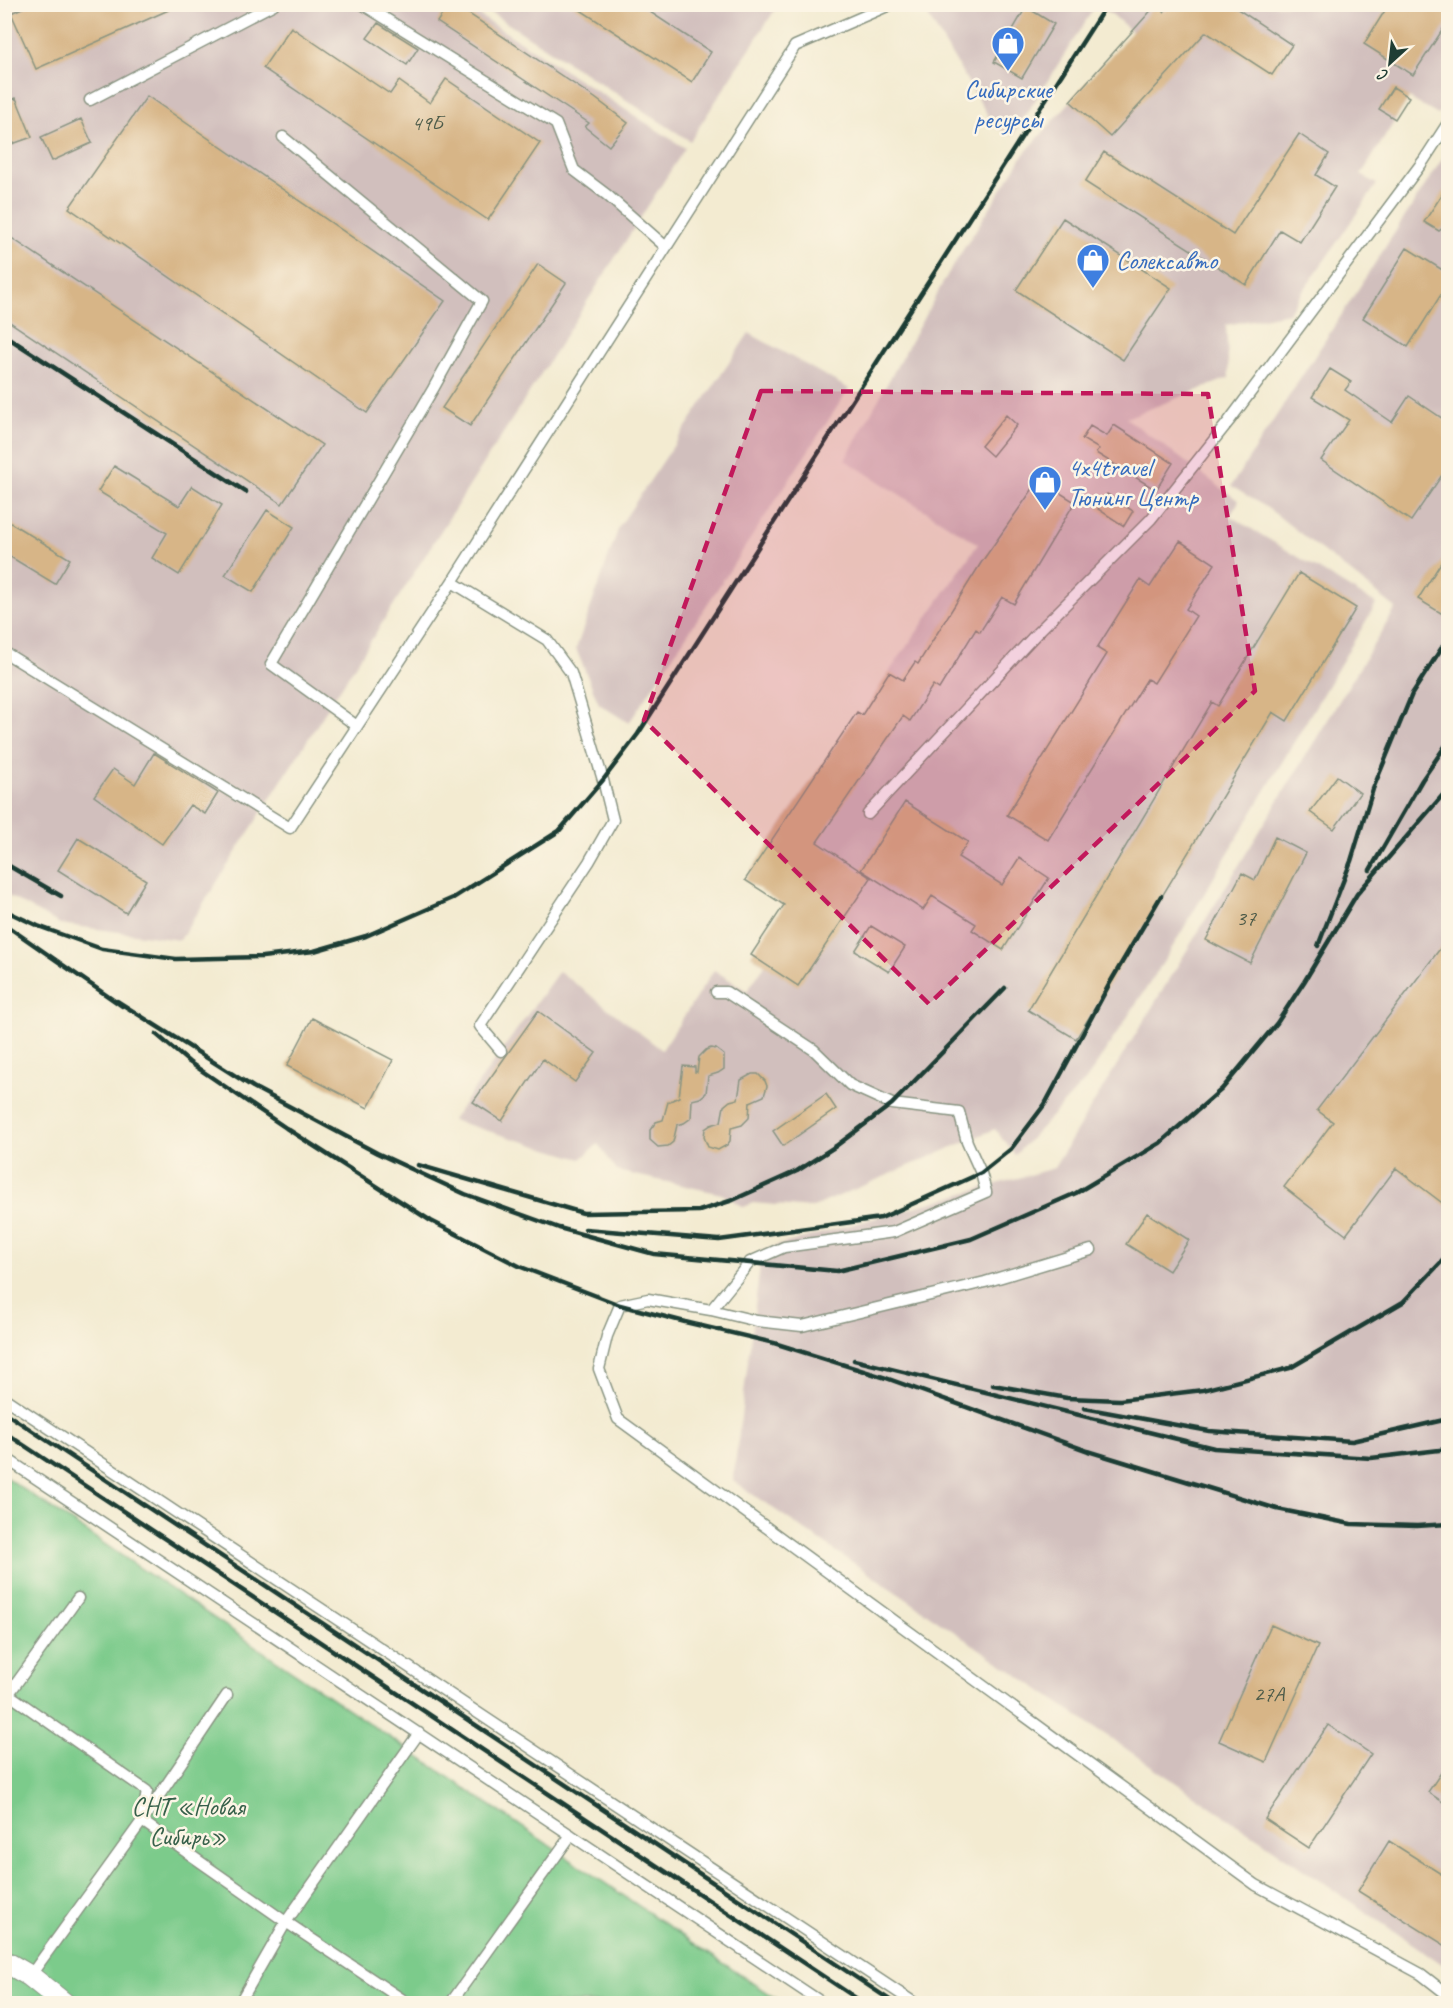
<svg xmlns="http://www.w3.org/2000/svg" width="1453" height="2008" font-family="Caveat,sans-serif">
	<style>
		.industrial { fill: #d1bfbd }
		.green { fill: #7ccb8b; stroke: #4e8460; stroke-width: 1.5 }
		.building { fill: #d7b587 }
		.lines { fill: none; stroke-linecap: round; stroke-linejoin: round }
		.lane-casing { stroke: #899482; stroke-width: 13 }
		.street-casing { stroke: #899482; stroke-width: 23 }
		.lane { stroke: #fff; stroke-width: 10 }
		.street { stroke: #fff; stroke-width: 21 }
		.rail { stroke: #1f3d34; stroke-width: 4.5 }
		.marked { fill: #c2185b; fill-opacity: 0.2; stroke: #c2185b; stroke-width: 4.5; stroke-dasharray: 12 8; stroke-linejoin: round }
		.labels { text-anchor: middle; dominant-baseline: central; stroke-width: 5; stroke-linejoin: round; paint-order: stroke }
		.number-label { font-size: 22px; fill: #4d5b49 }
		.shop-label { font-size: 26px; fill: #366cbe; stroke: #fcf5e5; text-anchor: start }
		.park-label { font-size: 26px; fill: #36604a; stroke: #fcf5e5 }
	</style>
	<rect width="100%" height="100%" fill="#fcf5e5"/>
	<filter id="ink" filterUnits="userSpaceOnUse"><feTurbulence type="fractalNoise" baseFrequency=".0167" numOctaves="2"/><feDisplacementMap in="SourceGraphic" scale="12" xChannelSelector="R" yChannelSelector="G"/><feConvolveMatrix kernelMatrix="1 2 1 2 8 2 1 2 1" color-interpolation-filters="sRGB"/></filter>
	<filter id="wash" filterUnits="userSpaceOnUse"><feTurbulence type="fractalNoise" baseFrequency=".008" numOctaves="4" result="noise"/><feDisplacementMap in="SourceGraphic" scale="24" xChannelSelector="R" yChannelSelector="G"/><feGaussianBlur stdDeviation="1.35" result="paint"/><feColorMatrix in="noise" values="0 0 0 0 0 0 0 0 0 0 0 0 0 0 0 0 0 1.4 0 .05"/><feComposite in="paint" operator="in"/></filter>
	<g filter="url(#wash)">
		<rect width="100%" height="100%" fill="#f3ebd1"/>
		<path class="industrial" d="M4,5H463L685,148L180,940L60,924L5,894Z
			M479,5H778L690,141Z
			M935,5H1448V99L1438,115L1409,98L1361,175L1377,184L1288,313L1226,325L1229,378L1126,418L1239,501L1230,516L1376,604L1166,958L1087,1079L1015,1155L995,1129L811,1208L753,1203L744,1207L722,1194L617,1171L598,1144L581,1159L452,1120L559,971L662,1050L714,970L747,991L765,965L751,955L784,905L745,880L857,712L862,715L889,672L978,544L845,460L949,272L1024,154L1132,32L1113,15L1096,5L1013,135L995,127L928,16Z
			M1448,150V1968L733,1481L762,1250L1054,1168L1396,608L1269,509L1231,486Z
			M749,333L849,389L629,723L599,704L576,649L619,527Z"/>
		<path class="green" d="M4,1476L782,2003H5Z"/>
		<g id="blocks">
			<path class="building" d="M31,4H182L36,69L11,13Z
				M449,4H454L595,98L628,123L609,146L585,127L589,123L437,22Z
				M571,4H638L711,52L692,82Z
				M1170,4H1230L1292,45L1272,75L1206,32L1110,137L1070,101L1156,5L1164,12Z
				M1389,4H1449V20L1413,75L1364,44Z
				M1026,7L1054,24L1022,78L994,62Z
				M378,23L418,48L407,65L367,38Z
				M291,27L390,94L399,81L430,103L446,79L540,143L488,220L263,68Z
				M1393,87L1409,97L1395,119L1379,109Z
				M147,96L445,301L367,413L69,208Z
				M16,98L32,137L4,147V103Z
				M81,119L92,143L52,161L41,137Z
				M1299,134L1329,154L1316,175L1335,187L1300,242L1280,230L1246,285L1085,182L1104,152L1233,235Z
				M1449,184V223L1439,231L1424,222Z
				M1063,218L1171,288L1123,360L1016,290Z
				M4,233L322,445L282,504L4,318Z
				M1407,248L1449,274V282L1408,347L1363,318Z
				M538,264L566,283L470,426L442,408Z
				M1330,369L1351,382L1345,390L1392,422L1409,396L1449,423V480L1442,475L1411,521L1321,460L1349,420L1312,397Z
				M1006,415L1017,425L992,456L981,446Z
				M1114,425L1173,463L1156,490L1096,453L1099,449L1082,439L1090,426L1107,436Z
				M114,466L179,506L192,486L222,505L179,575L152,558L167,533L98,491Z
				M1039,480L1075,502L1021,592L1014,604L1002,597L980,632L976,629L939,689L933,685L910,721L903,716L817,842L871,878L798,986L751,955L784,905L745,880L857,712L862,715L889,672L903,680L915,662L918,664L981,563Z
				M1107,494L1133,511L1124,526L1098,509Z
				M267,510L294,527L253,592L225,575Z
				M4,519L70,559L55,584L4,553Z
				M1180,541L1215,564L1186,609L1196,616L1154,683L1147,679L1048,840L1007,815L1107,654L1097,648L1140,580L1150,587Z
				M1449,550V618L1418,599Z
				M1299,573L1356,608L1287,721L1273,712L1076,1039L1028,1010L1212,702L1218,706Z
				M154,753L218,793L205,814L190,805L162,844L94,796L113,769L135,784Z
				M1337,776L1360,793L1334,829L1310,812Z
				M905,802L968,842L958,857L1002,885L1019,858L1049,878L1003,950L972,930L976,924L932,896L923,910L861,870Z
				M1275,837L1306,853L1250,963L1206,940L1242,873L1255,880Z
				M78,838L146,880L126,913L58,870Z
				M871,926L905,947L889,972L855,951Z
				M1449,937V1208L1396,1168L1346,1235L1284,1187L1333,1122L1317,1110Z
				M538,1011L596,1053L575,1082L543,1059L502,1121L473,1102Z
				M312,1018L393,1060L368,1108L287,1066Z
				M711,1048L716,1049L724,1055V1069L718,1073L708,1076L706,1093L700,1098L692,1100L691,1118L684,1123L677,1125L673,1142L668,1146L658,1147L650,1140V1130L656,1122L663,1120L668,1102L679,1097L683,1066L695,1067V1072H697L699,1057L706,1050Z
				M752,1074H758L765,1081L767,1086L764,1096L750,1102L749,1118L742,1125L731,1128L730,1141L727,1145L718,1150L708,1147L704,1137L705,1129L711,1125L721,1122L724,1106L730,1101L738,1099L741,1080Z
				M826,1094L836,1109L783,1146L773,1131Z
				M1147,1213L1189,1240L1169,1271L1126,1244Z
				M1271,1625L1318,1646L1266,1762L1219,1741Z
				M1328,1725L1371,1754L1309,1848L1265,1819Z
				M1449,1761V1806L1428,1792Z
				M1389,1841L1449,1879V1948L1358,1891Z"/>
		</g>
	</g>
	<g filter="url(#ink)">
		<use href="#blocks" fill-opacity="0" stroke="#899482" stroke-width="1.5"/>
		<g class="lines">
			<defs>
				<path id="lane" d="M362,4L556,124L574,170L607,195L666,247
					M90,100L274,4
					M283,137L482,301L433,389L271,664L357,726
					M452,582L547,640L571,673L603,780L613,820L589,862L480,1026L501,1051
					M4,652L290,828L452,582L795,46L892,4
					M868,814L1038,632L1151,519L1229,421L1424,160L1448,123
					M716,992H726L814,1050L850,1085L892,1104L959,1112L967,1142L981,1173L986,1192L894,1232L784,1247L750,1262L711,1310L648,1299L620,1305L607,1336L599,1369L618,1419L1256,1885L1421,1974L1448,1995
					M711,1310L757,1321L802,1326L985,1282L1091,1250
					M4,1398L916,2004
					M4,1457L824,2004
					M4,1691L147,1791L142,1821L286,1922L409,2004
					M5,1699L78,1598
					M30,1976L142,1821L227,1695
					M239,2004L286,1922L419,1733
					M450,2004L571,1835"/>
				<path id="street" d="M4,1961L30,1976L65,2004"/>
			</defs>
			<use href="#lane" class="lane-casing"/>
			<use href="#street" class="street-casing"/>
			<use href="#lane" class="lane"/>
			<use href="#street" class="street"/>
			<path class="rail" d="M4,335L246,492
				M4,863L61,896
				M1370,870L1422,780L1448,742
				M4,910L38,926L102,949L176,959L262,957L314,951L366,936L453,898L559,831L603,780L638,734L1107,4
				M4,924L122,1006
				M1318,946L1351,861L1373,789L1412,694L1448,638
				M117,1001L253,1087L377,1153L465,1194L559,1228L654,1254L837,1271L971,1239L1076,1193L1160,1143L1222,1089L1277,1023L1304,982L1357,894L1448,789
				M156,1034L189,1062L286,1128L431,1221L521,1267L620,1305L685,1322L774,1343L886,1378L1088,1451L1277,1509L1351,1524L1417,1526L1448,1524
				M418,1165L583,1213L699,1211L733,1200L797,1171L836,1146L892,1104L1005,988
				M585,1229L719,1240L881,1218L981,1173L1011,1149L1045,1104L1111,981L1161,896
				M854,1360L1214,1448L1371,1458L1448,1449
				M993,1385L1067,1398L1120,1400L1203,1390L1290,1368L1403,1302L1448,1255
				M1084,1408L1209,1431L1352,1441L1448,1419
				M4,1412L896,2004
				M4,1432L865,2004"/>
		</g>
	</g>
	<path class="marked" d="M761,391L1208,394L1255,691L929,1004L644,720Z"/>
	<defs>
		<symbol id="shop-pin" viewBox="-11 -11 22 30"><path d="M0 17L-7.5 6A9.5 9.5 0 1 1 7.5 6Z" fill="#3f7fe0" stroke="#fcf5e5"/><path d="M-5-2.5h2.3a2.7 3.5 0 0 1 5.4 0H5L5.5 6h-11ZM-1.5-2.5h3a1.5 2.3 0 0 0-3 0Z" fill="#fff"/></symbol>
	</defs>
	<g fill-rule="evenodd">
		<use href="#shop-pin" x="989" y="24" width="38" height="52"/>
		<use href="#shop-pin" x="1074" y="241" width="38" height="52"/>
		<use href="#shop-pin" x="1026" y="463" width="38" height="52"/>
	</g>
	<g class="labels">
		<g class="number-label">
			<text x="427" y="123">49Б</text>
			<text x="1246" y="918">37</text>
			<text x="1269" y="1694">27А</text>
		</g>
		<g class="shop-label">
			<text x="1008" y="89" text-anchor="middle">Сибирские<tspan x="1008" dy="30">ресурсы</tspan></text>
			<text x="1116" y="260">Солексавто</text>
			<text x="1068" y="467">4x4travel<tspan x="1068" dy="30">Тюнинг Центр</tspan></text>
		</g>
		<g class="park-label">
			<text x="188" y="1806">СНТ «Новая<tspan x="188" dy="30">Сибирь»</tspan></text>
		</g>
	</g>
	<rect width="1453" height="2008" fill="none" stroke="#fcf5e5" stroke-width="24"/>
	<g transform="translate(1390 63) rotate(207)" stroke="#fcf5e5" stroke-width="4.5" paint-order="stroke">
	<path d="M0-4.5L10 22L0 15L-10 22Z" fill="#1f3d34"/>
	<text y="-9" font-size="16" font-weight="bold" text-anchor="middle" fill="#1f3d34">С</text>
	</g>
</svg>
